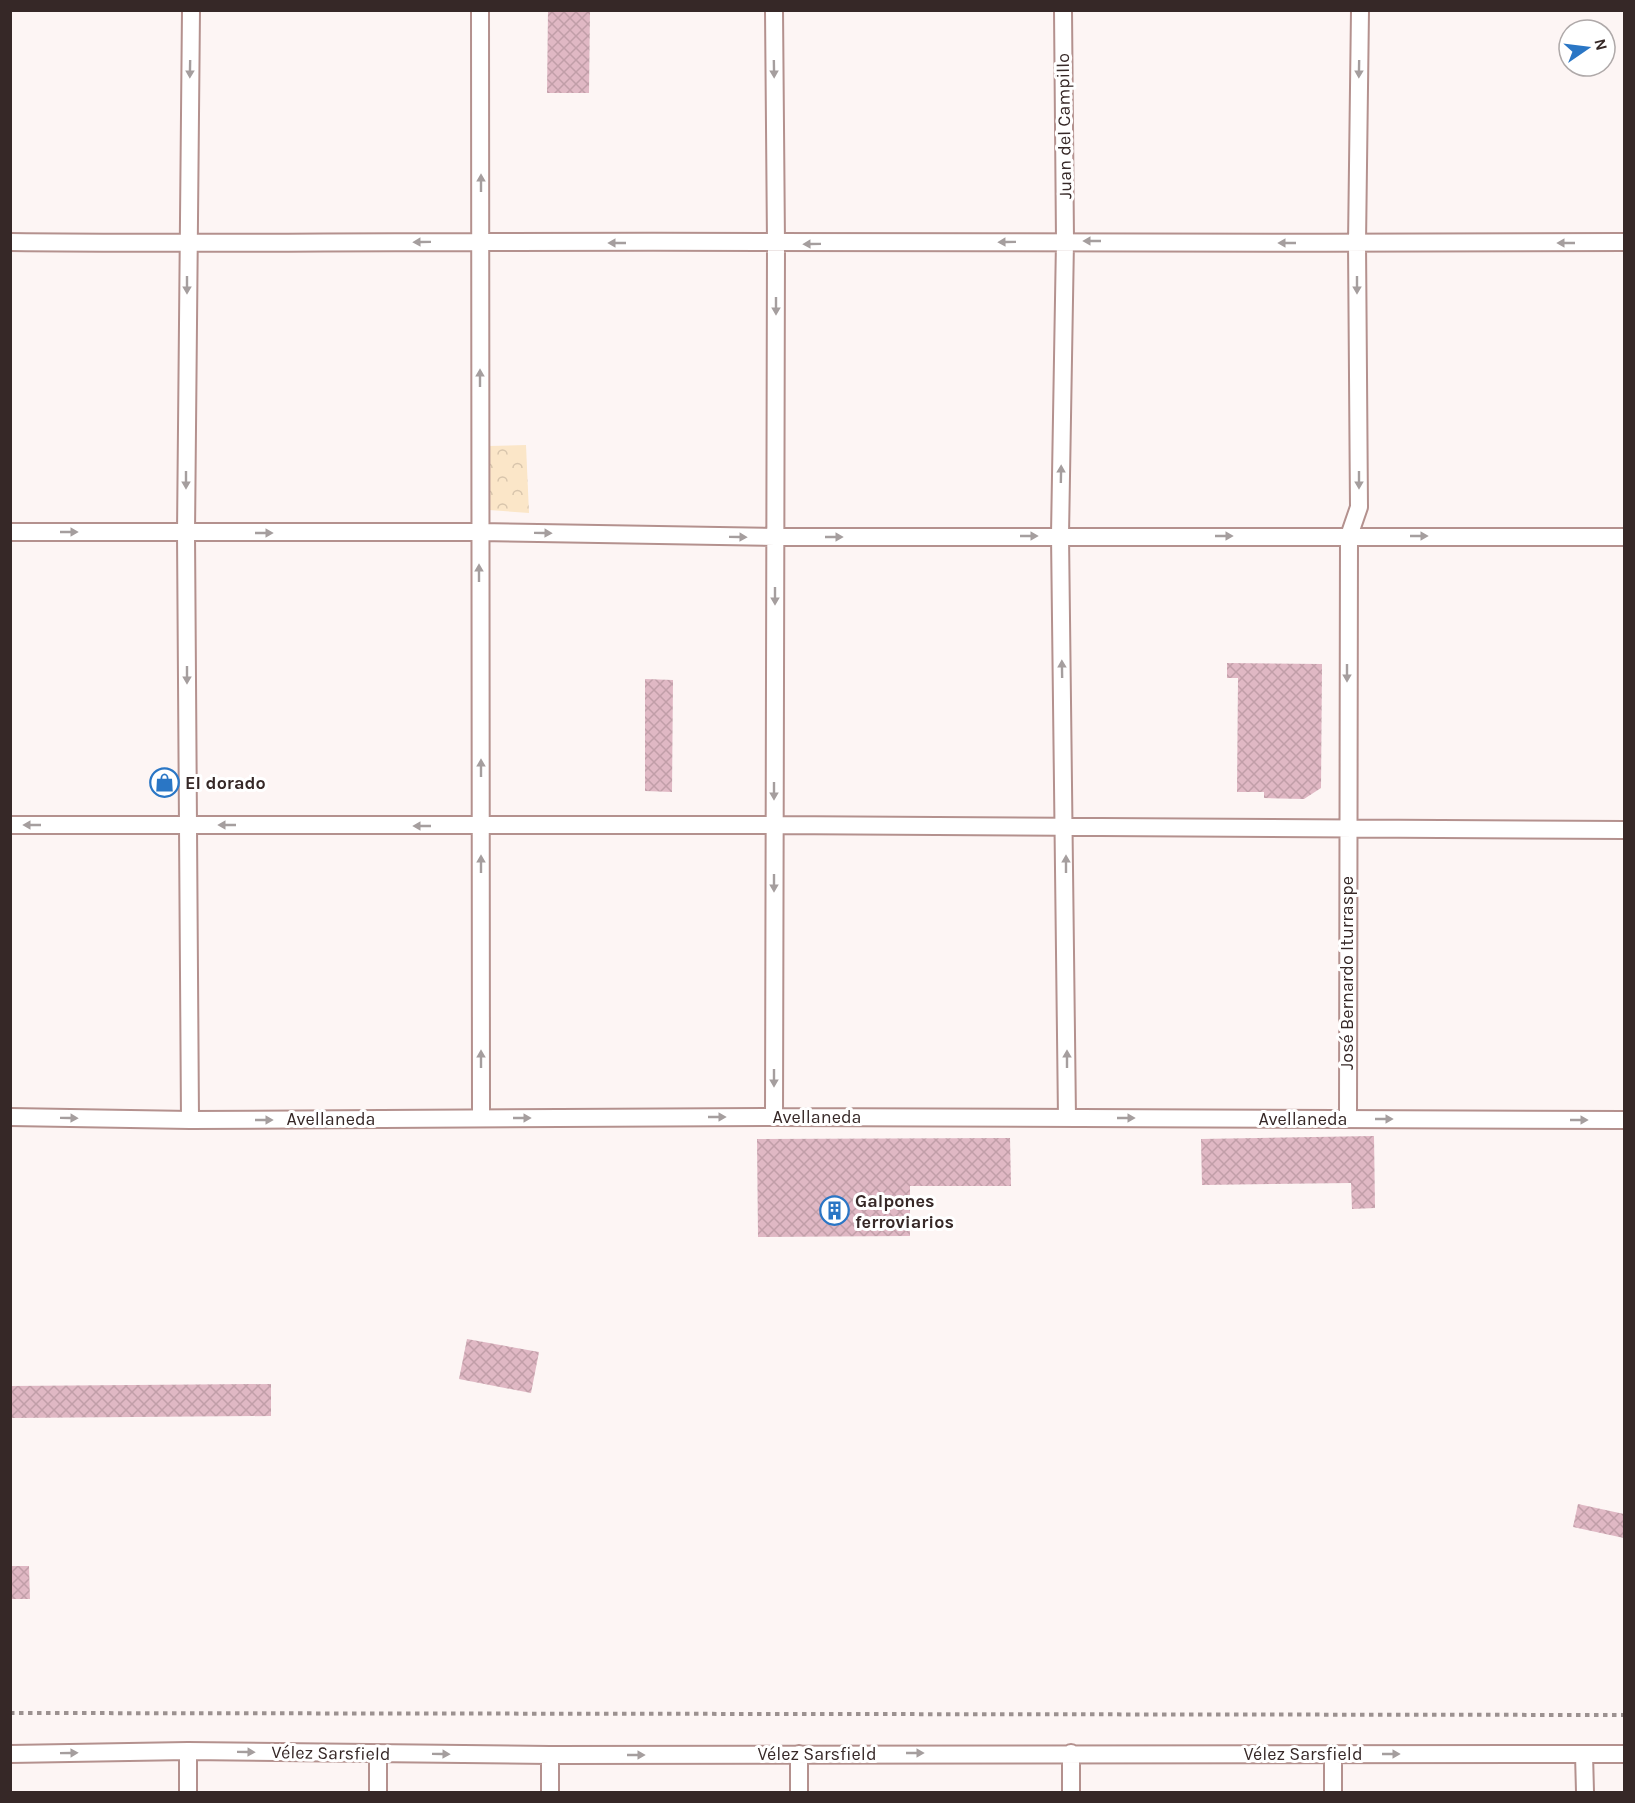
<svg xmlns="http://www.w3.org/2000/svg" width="1635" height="1803" font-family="Karla,sans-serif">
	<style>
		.forest { fill: url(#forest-crowns) }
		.building { fill: url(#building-cross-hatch) }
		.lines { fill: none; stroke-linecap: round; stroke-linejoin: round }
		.street-casing { stroke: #b4918e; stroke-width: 20 }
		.path { stroke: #9c9190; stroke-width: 4; stroke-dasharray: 4.5 4.5; stroke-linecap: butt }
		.street { stroke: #fff; stroke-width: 16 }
		.oneway { fill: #a59e9e }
		.labels { text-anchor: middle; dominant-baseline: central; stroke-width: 6; stroke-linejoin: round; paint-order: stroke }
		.street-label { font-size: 18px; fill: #362827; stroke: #fff }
		.poi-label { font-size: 18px; font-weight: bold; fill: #362827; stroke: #fff; text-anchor: start }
	</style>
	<defs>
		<pattern id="forest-crowns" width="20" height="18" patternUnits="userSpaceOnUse" patternTransform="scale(1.5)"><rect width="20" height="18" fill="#fbe6c8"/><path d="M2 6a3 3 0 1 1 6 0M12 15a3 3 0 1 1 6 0" fill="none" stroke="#d8c5ac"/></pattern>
		<pattern id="building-cross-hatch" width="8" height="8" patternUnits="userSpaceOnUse" patternTransform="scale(1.5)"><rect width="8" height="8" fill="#e0b8c4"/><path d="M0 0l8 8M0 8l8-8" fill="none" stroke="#c19ea8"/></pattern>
	</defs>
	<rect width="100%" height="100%" fill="#fdf5f4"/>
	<path class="forest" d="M526,445L529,513L489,510V446Z"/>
	<path class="building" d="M548,10H590L589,93H547Z
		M1227,663L1322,664L1321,788L1304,799L1264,798V792H1237L1238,678H1227Z
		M645,679L673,680L672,792L645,791Z
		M1374,1136L1375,1208L1352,1209L1351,1183L1202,1185L1201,1139Z
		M1010,1138L1011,1186H910V1236L758,1237L757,1139Z
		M467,1339L539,1352L531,1393L459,1379Z
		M271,1384V1416L10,1418V1386Z
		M1578,1504L1624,1514V1538L1573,1527Z
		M10,1566H29L30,1599H10Z"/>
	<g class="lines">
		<defs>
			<path id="street" d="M480,10L481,1118
				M774,10L776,244L774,1117
				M1063,10L1065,241L1060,535L1067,1118
				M10,242C167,244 324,242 481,242C862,241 1243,244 1624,242
				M10,532H479L775,537H1624
				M10,825H774L1624,830
				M10,1117L190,1120L774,1117L1624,1120
				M1348,1119L1349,536L1359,507L1357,243L1360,10
				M190,1120L186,533L191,10
				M1071,1753V1792
				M10,1754L188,1751L550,1755L1624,1754
				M799,1754V1792
				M1333,1754V1792
				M1584,1754L1585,1792
				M550,1755V1792
				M188,1792V1751
				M378,1792V1754"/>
		</defs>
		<use href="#street" class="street-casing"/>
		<path class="path" d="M10,1713L1624,1715"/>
		<use href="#street" class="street"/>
	</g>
	<defs><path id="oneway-solid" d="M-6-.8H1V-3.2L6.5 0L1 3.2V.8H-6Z" transform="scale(1.5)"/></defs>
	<g class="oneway">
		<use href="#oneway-solid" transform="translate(190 69) rotate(91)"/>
		<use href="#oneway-solid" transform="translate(774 69) rotate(89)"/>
		<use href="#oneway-solid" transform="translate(1359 69) rotate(91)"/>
		<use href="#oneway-solid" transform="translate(481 183) rotate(-90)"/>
		<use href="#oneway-solid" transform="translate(1092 241) rotate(-180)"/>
		<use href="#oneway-solid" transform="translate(422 242) rotate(179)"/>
		<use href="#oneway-solid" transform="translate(1007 242) rotate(179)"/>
		<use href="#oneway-solid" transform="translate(617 243) rotate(-180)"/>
		<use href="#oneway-solid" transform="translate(1287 243) rotate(-180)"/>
		<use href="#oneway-solid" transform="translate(1566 243) rotate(180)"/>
		<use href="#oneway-solid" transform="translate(812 244) rotate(179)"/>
		<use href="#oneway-solid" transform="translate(187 285) rotate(90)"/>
		<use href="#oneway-solid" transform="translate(1357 285) rotate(90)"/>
		<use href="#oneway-solid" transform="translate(776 306) rotate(90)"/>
		<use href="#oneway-solid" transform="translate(480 378) rotate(-90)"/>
		<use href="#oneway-solid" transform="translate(1061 474) rotate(-89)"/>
		<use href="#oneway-solid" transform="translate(186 480) rotate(90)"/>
		<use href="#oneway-solid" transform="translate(1359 480) rotate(90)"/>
		<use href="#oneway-solid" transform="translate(69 532)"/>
		<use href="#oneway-solid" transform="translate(264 533)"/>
		<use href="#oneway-solid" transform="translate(543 533) rotate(1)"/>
		<use href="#oneway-solid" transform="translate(1029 536)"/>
		<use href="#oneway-solid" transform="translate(1224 536)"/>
		<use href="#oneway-solid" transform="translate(1419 536)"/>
		<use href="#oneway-solid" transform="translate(738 537) rotate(1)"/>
		<use href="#oneway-solid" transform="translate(834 537)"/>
		<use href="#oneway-solid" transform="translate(479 573) rotate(-90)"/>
		<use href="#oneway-solid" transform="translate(775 596) rotate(90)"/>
		<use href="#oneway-solid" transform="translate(1062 669) rotate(-91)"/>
		<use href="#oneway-solid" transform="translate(1347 673) rotate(90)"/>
		<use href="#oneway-solid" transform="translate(187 675) rotate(90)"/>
		<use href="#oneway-solid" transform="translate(481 768) rotate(-90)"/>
		<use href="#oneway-solid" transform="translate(774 791) rotate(90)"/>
		<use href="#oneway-solid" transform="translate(32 825) rotate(180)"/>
		<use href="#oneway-solid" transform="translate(227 825) rotate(-180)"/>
		<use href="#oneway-solid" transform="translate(422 826) rotate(-180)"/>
		<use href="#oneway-solid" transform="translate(481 864) rotate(-90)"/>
		<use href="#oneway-solid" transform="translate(1066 864) rotate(-90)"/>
		<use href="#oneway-solid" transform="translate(774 883) rotate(90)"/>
		<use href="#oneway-solid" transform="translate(481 1059) rotate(-90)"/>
		<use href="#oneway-solid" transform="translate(1067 1059) rotate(-90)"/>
		<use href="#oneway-solid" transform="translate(774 1078) rotate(90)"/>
		<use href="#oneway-solid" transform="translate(717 1117)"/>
		<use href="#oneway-solid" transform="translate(69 1118) rotate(1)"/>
		<use href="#oneway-solid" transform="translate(522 1118)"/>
		<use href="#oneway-solid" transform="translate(1126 1118)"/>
		<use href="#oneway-solid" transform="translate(1384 1119)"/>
		<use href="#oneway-solid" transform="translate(264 1120)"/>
		<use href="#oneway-solid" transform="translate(1579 1120)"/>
		<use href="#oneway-solid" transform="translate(246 1752) rotate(1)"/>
		<use href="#oneway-solid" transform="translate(69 1753) rotate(-1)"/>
		<use href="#oneway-solid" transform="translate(915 1753)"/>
		<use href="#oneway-solid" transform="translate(441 1754) rotate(1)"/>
		<use href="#oneway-solid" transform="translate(1391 1754)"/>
		<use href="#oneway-solid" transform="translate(636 1755)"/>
	</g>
	<defs>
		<symbol id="shop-ring" viewBox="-11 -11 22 22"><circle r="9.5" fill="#fff" stroke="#2a76c5" stroke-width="1.5"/><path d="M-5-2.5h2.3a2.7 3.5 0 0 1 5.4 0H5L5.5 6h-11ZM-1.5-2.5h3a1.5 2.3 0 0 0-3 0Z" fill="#2a76c5"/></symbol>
		<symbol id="building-ring" viewBox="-11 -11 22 22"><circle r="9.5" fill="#fff" stroke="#2a76c5" stroke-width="1.5"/><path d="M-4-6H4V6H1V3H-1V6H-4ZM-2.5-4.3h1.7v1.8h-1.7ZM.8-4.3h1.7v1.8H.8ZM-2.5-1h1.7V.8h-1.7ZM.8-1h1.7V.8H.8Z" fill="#2a76c5"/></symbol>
	</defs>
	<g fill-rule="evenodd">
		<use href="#shop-ring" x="148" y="766" width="33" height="33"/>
		<use href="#building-ring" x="818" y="1194" width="33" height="33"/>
	</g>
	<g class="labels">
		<g class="street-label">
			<text transform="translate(1064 126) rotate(-91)">Juan del Campillo</text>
			<text transform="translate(1347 973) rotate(-90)">José Bernardo Iturraspe</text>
			<text x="817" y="1117">Avellaneda</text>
			<text x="331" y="1119">Avellaneda</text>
			<text x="1303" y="1119">Avellaneda</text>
			<text transform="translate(331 1753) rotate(1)">Vélez Sarsfield</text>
			<text x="817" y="1754">Vélez Sarsfield</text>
			<text x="1303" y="1754">Vélez Sarsfield</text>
		</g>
		<g class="poi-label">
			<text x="185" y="783">El dorado</text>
			<text x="855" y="1201">Galpones<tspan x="855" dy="21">ferroviarios</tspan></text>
		</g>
	</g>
	<rect width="1635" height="1803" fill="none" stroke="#362827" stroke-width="24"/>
	<g transform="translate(1587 48) rotate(76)"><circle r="28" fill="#ffffff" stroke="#afa9a9" stroke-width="1.5"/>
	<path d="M0-4.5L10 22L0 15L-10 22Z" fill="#2a76c5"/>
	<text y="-9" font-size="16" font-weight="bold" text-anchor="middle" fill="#362827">N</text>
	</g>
</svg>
